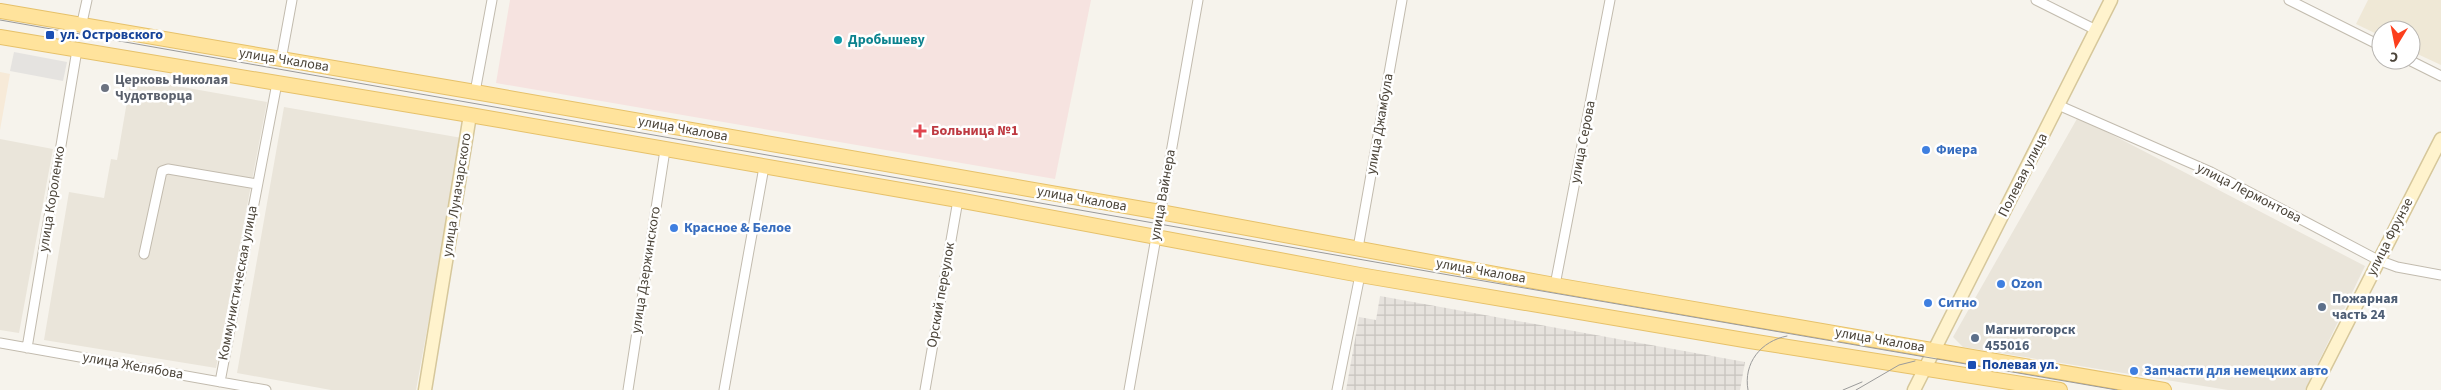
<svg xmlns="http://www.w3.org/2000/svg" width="2441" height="390" font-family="'Source Sans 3',sans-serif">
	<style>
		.residential { fill: #eae5da }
		.commercial { fill: #f7ead8 }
		.industrial { fill: url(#industrial-grid) }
		.education { fill: #efe8d6 }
		.medical { fill: #f6e3e0 }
		.parking { fill: #e5e3e0 }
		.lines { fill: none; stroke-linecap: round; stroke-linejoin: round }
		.street-casing { stroke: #c2bbae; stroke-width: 11 }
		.secondary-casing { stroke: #d6c79b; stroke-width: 15 }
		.primary-casing { stroke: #e6c16a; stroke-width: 16 }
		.street { stroke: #fff; stroke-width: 9 }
		.secondary { stroke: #fff3cd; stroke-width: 12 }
		.primary { stroke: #ffe39c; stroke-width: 14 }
		.tram { stroke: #9a9a9a; stroke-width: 1 }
		.transit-dot { fill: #1a4fb4; stroke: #fff; stroke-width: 2 }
		.culture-dot { fill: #0f9aa8; stroke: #fff; stroke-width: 2 }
		.worship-dot { fill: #6b7280; stroke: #fff; stroke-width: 2 }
		.health-dot { fill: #e0444e; stroke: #fff; stroke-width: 2 }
		.shop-dot { fill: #3f7fe0; stroke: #fff; stroke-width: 2 }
		.service-dot { fill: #5c6f8a; stroke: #fff; stroke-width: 2 }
		.labels { text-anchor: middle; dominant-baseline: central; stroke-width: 5; stroke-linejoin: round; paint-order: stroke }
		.transit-label { font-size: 14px; font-weight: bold; fill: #164399; stroke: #fff; text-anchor: start }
		.culture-label { font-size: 14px; font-weight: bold; fill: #0d838f; stroke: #fff; text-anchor: start }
		.street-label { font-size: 14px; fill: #4b4439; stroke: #fff }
		.worship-label { font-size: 14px; font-weight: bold; fill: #5b616d; stroke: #fff; text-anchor: start }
		.health-label { font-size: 14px; font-weight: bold; fill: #be3a42; stroke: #fff; text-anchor: start }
		.shop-label { font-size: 14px; font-weight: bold; fill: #366cbe; stroke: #fff; text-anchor: start }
		.service-label { font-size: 14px; font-weight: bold; fill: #4e5e75; stroke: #fff; text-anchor: start }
	</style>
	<defs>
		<pattern id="industrial-grid" width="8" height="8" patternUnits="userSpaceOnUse" patternTransform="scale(1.25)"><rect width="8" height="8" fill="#e6e2dd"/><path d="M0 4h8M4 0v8" fill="none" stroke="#c7c3be"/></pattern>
	</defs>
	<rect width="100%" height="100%" fill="#f6f3ec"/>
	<path class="residential" d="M131,78L267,102L216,368L44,340L69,192L104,198L111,159L117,160Z
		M284,107L462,138L416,390H331L237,373Z
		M2078,117L2365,266L2305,390H2228L1963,347L1953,337Z
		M0,139L53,149L19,333L0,330Z"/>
	<path class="commercial" d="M0,72L10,74L0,130Z"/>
	<path class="industrial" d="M1380,296L1745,362L1740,390H1346L1359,317L1376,320Z"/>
	<path class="education" d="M2368,0H2441V65L2411,51V30H2381V36L2356,24Z"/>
	<path class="medical" d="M510,0H1091L1055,179L496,83Z"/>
	<path class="parking" d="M14,52L67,62L63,81L10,71Z"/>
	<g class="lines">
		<defs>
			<path id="street" d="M2036,0L2096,30
				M2289,0L2381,46
				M81,27L87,0
				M281,60L292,0
				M2409,60L2441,76
				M475,92L492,0
				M2058,105L2211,172L2378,260L2397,267L2441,275
				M1358,248L1402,0
				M144,254L162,171L168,169L257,184
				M1555,285L1610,0
				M0,343L266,390
				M27,348L77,50
				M220,382L277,83
				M628,390L665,150
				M724,390L764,167
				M925,390L958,200
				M1129,390L1198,0
				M1337,390L1360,275"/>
			<path id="secondary" d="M425,390L470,115
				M1914,390L2111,0
				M2313,390L2441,139"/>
			<path id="primary" d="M0,11L475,92L1160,212L1555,285L2164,390
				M0,37L470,115L958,200L1360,275L1750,341L2060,390"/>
		</defs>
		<use href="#street" class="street-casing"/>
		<use href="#secondary" class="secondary-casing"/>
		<use href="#primary" class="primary-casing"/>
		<use href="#street" class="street"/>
		<use href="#secondary" class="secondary"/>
		<use href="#primary" class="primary"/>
		<path class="tram" d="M0,20L1449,275L2117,390
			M1748,390C1743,363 1761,341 1787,336
			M1843,390L1862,382
			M1856,390L1899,365L1915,361"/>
	</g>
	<g class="transit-dot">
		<rect x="45" y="30" width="10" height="10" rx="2.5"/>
		<rect x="1967" y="360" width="10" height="10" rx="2.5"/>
	</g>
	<circle class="culture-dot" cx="838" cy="40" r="5"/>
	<circle class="worship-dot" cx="105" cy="88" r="5"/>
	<path class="health-dot" d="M917.5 123.5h5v5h5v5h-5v5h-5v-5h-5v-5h5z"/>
	<g class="shop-dot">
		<circle cx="1926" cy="150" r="5"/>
		<circle cx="674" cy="228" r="5"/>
		<circle cx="2001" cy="284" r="5"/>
		<circle cx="1928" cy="303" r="5"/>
		<circle cx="2134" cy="371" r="5"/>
	</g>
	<g class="service-dot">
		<circle cx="2322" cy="307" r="5"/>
		<circle cx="1975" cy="338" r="5"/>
	</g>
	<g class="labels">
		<g class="transit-label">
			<text x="60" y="35">ул. Островского</text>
			<text x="1982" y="365">Полевая ул.</text>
		</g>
		<g class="culture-label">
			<text x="848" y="40">Дробышеву</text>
		</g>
		<g class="street-label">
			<text transform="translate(284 60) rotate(9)">улица Чкалова</text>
			<text transform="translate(1380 124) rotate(-80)">улица Джамбула</text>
			<text transform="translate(683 129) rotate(10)">улица Чкалова</text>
			<text transform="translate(1583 142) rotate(-79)">улица Серова</text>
			<text transform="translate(2023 175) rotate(-63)">Полевая улица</text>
			<text transform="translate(2249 193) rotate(27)">улица Лермонтова</text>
			<text transform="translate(457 195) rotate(-81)">улица Луначарского</text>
			<text transform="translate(1163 195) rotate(-80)">улица Вайнера</text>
			<text transform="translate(52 199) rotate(-81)">улица Короленко</text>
			<text transform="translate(1082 199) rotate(10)">улица Чкалова</text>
			<text transform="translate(2390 237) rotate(-63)">улица Фрунзе</text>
			<text transform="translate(646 270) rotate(-81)">улица Дзержинского</text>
			<text transform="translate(1481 271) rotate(10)">улица Чкалова</text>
			<text transform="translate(238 283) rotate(-79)">Коммунистическая улица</text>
			<text transform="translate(941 295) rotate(-80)">Орский переулок</text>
			<text transform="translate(1880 340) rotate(10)">улица Чкалова</text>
			<text transform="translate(133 366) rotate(10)">улица Желябова</text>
		</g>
		<g class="worship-label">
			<text x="115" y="80">Церковь Николая<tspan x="115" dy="16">Чудотворца</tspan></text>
		</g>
		<g class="health-label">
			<text x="931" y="131">Больница №1</text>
		</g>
		<g class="shop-label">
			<text x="1936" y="150">Фиера</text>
			<text x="684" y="228">Красное &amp; Белое</text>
			<text x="2011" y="284">Ozon</text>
			<text x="1938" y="303">Ситно</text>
			<text x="2144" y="371">Запчасти для немецких авто</text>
		</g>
		<g class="service-label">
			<text x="2332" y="299">Пожарная<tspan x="2332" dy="16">часть 24</tspan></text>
			<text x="1985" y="330">Магнитогорск<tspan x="1985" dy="16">455016</tspan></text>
		</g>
	</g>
	<g transform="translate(2396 45) rotate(190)"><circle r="24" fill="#ffffff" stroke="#b7b4b0"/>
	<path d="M0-4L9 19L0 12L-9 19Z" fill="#fc3f1d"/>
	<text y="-8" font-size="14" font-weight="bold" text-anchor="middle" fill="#4b4439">С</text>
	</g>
</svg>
